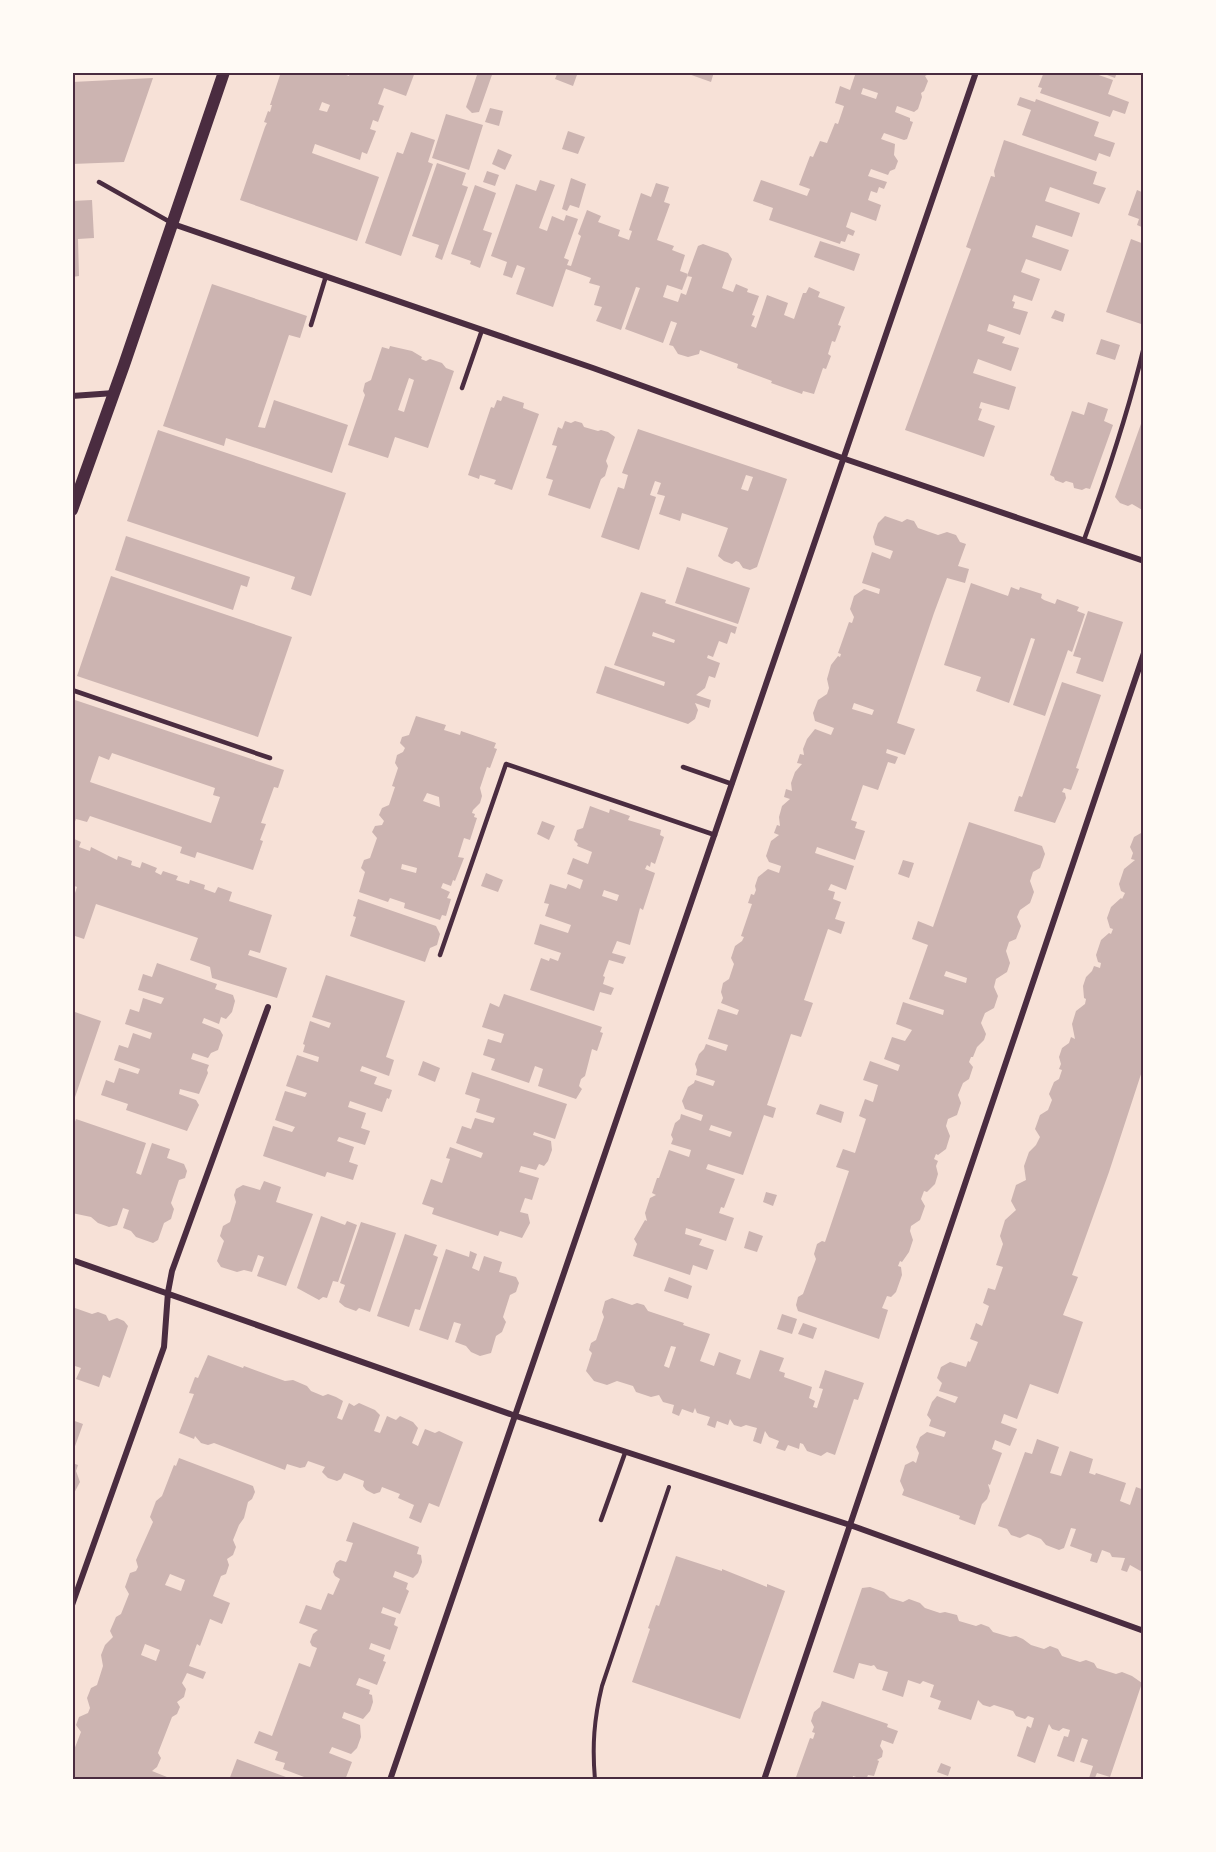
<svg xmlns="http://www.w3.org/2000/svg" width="1216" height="1852" font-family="'Archivo Narrow',sans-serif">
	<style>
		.building { fill: #ccb4b1; fill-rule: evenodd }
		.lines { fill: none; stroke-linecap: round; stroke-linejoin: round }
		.path { stroke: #4a2c40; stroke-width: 4 }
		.service { stroke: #4a2c40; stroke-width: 4.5 }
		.minor { stroke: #4a2c40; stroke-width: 6 }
		.secondary { stroke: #4a2c40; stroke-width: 12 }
		.neatline { fill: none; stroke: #4a2c40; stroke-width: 2 }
	</style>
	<rect width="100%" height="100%" fill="#f7e1d7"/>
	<path class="building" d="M281,72H338L349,76L350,72H415L406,96L384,88L378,104L384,106L378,122L373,120L370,129L376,131L367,154L362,152L360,160L315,144L312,153L379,177L357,241L240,200L265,127L267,123L264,122L268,111L270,112L272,105H270ZM322,102L330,105L327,112L319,110Z
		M478,72H493L479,112L472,113L466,107Z
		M558,72H578L573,86L555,79Z
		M683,72H714L711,82Z
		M856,72H932L925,76L928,81L924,91L921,93L922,97L918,109L914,112L897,106L895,112L910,118V121L913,122L907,139L904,140L884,133L881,139L895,144L894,155L898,161L895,169L890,171L888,175L871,169L868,176L887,182L884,189L879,187L877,193L871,191L868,200L881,205L876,221L851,212L846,227L855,231L853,236L848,234L845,242L841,241L840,244L769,220L773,208L753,201L761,180L807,196L810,189L799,185L810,156L813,157L820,141L827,143L835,123L838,124L844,106L835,103L840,86L850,90ZM863,88L878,93L876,99L861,94Z
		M1044,72H1090L1113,80L1108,94L1129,102L1125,114L1113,110L1110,117L1040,93L1042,88L1038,87Z
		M1099,72H1117L1115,78Z
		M153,78L124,162L72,164V82Z
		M1020,97L1035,102L1036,99L1099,122L1094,136L1115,143L1110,157L1099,153L1096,161L1022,135L1031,110L1017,105Z
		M490,108L503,111L499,126L485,122Z
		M446,114L483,125L469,170L432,158Z
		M568,131L585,137L578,154L562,149Z
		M411,132L435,140L428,162L433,164L401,256L365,243L397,152L403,154Z
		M1004,140L1097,172L1093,184L1106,188L1099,204L1050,187L1045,201L1080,213L1072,237L1036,225L1032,237L1069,250L1061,271L1026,259L1021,272L1040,279L1032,301L1014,295L1012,301L1015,302L1013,308L1028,312L1020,335L989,324L987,331L1005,337L1002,343L1019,348L1011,371L978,359L973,373L1016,387L1009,410L981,402L979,408L982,409L978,420L995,426L984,457L905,430L971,249L966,247L991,176L995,177L994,171Z
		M498,149L512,155L505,170L492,164Z
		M437,163L466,173L462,185L468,187L442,260L435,257L439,245L412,236Z
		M487,171L499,175L495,186L483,182Z
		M571,178L586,184L579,208L570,205L567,211L562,209Z
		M540,180L555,185L539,228L547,231L552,216L564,221L566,215L578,219L564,258L569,260L567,265L571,266L581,236L578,234L587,210L601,216L598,222L620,230L618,236L629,240L632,231L629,230L641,193L651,197L656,183L669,187L664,202L670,204L657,240L674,246L672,250L685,255L680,271L688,274L682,290L667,285L663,297L678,302L681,293L686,295L692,277L687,276L698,246L703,244L728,253L732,259L722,288L733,292L736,284L748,289L747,292L759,296L752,315L755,316L751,326L756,328L767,295L788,303L784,315L794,319L803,293H806L809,287L820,292L818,297L845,307L838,325L841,326L835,342L832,341L828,354L831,356L826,369L823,368L814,394L803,391L802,394L771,383L772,381L737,368L738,364L700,350L699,354L688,357L678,354L673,346L669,345L677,323L671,321L663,343L625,329L640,288L636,287L621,330L596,321L602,307L594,305L600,286L589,283L591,278L566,269L553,307L516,294L525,268L517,265L512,278L503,275L507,262L491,256L516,184L536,191Z
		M475,185L496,193L483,230L492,233L480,268L470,264L471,261L451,254Z
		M1137,190L1144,193V228L1137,225L1139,219L1128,215Z
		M92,200L94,238L78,239L79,276L72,277V201Z
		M1131,239L1144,244V325L1106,312Z
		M820,241L860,254L854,271L814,257Z
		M212,284L307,316L300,338L289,335L258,427L265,428L274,400L348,425L332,473L226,438L224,446L163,426Z
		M1055,310L1065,314L1063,322L1051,318Z
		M1101,339L1120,345L1115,360L1096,354Z
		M390,346L412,351L422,357L421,359L426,361L430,359L442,363L446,368L454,371L428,448L395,437L388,458L348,445L365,395L363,391L365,383L371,380L382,347L389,349ZM409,378L414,380L404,412L398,410Z
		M503,396L524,403L523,408L539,414L512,490L494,484L496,480L480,475L479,479L468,475L491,407L494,408L497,400L501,401Z
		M1088,402L1108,409L1104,421L1113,425L1090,489L1086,488L1082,490L1074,488L1073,483L1066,481L1063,483L1055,480L1054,477L1050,475L1072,411L1084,415Z
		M565,421L571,423L575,421L582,423L584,427L598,431L601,430L608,432L615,437L606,461L608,466L605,476L601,479L590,509L548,495L553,480L546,478L557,446L552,445L558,427L562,429Z
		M1142,421L1144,422V511L1132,504L1128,506L1120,503L1115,497Z
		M638,429L787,479L757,567L750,570L743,568L739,562L736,561L732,564L724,561L718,556L728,528L682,513L680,521L659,514L665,496L657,494L661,483L655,481L650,495L656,497L639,550L601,537L618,487L624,489L628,475L622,473ZM746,475L753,477L748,491L741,489Z
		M158,430L346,493L311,596L291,589L295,577L127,521Z
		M885,516L902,522L907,519L914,521L918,528L938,535L947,532L956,535L960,542L966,544L958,566L969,569L965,583L947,578L934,613L897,723L915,729L905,755L887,749L886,753L898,757L895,764L888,762L878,790L863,785L851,820L857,822L855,828L865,831L855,860L817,847L815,853L854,866L846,890L831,884L828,890L835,892L833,899L841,902L835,919L845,922L841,934L828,929L804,1000L813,1003L801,1037L791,1034L767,1105L776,1108L773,1118L764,1115L743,1175L708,1164L706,1169L735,1179L724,1208L721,1207L719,1213L734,1218L726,1241L686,1228L685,1234L702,1239L699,1245L714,1250L707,1270L693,1265L690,1275L633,1256L637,1244L634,1239L645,1220L647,1221L645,1213L650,1198L656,1195L652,1193L657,1178H659L669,1150L689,1157L691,1150L671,1144L673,1139L671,1135L675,1123L680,1119L681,1114L701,1121L703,1115L685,1109L682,1101L688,1087L694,1083L695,1080L713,1086L715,1081L696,1075L697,1070L695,1064L699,1054L704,1049L706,1044L726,1051L728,1045L708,1039L718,1009L737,1015L739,1010L721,1003L723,998L721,992L723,983L729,979L734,964L731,958L735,946L742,941L744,937L741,936L752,904L748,903L751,894L754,895L756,890L755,886L758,877L768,869L779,873L781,866L769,862L766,856L771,841L779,835L774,833L777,825L780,826L779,817L782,806L790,799L784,797L786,789L792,791L791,783L795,772L802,764L797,763L800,754L804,755L803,749L807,739L815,729L831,735L834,728L815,721L813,713L818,700L827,694L829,688L827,679L831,665L838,656L840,657L841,654L838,653L849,622L852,623L854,617L850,609L854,596L864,589L879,594L880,589L862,583L872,552L890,559L893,551L875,545L873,537L878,523ZM854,703L874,710L872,715L852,709ZM711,1125L732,1132L730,1137L709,1130Z
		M126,536L250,577L247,587L241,585L233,610L115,570Z
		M687,567L750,588L738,624L675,603Z
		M111,576L292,637L258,737L77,676Z
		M971,583L1008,596L1011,587L1019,590L1020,587L1042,594L1041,598L1044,600L1055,604L1057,599L1079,607L1077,611L1085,614L1072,652L1068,650L1045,716L1013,705L1035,639L1031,638L1009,703L976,691L981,677L944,665Z
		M641,592L666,600L665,603L737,627L735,634L731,632L727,644L719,641L713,657L708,655L707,658L720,663L715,678L709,676L705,688L696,695L711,700L709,708L695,703L698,710L695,719L688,724L596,693L605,666L664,686L665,682L614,665ZM653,632L675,640L674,643L652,636Z
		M1088,611L1123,622L1103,682L1076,673L1081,658L1073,656Z
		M1062,682L1101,695L1076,768L1079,769L1071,790L1064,788L1062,792L1065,793L1066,798L1055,823L1014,811L1019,796L1022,797Z
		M72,699L284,770L278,788L274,787L261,823L266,824L260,840L263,841L253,870L197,852L195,858L180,853L182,847L90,816L87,822L76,819L72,829ZM112,753L215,788L213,795L220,797L211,823L90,782L99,756L109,760Z
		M416,716L446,725L444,730L460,735L461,731L496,743L494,748L497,749L490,768L487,767L480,788L482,796L480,803L473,810L472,813L475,814L474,817L477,818L470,840L464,838L458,857L464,858L455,881L453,880L451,886L443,883L441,888L450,892L447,898L451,899L446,916L442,915L440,920L404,908L405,903L390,898L388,902L359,892L365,872L361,868L364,860L370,858L377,838L372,832L375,826L382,825L384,821L379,815L382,808L389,805L395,787L392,786L398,768L395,763L397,755L403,752L405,748L400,743L402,737L409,735ZM427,793L439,797L440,807L423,801ZM402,864L417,868L416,873L401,869Z
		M590,806L609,813L610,809L630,816L628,820L661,830L660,835L664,837L655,864L651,862L650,867L647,865L645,869L655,873L643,910L640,908L630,945L617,941L612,953L626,957L623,964L609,960L603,976L605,977L603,984L614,988L611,995L600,992L594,1011L530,990L541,958L549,961L550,958L558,961L561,953L534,944L540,924L568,933L571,925L545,916L549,904L544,903L550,884L566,889L568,884L580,889L583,880L567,874L573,858L588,864L592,852L577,846L578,844L574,840L577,830L583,828ZM604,890L619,895L617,901L602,896Z
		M542,821L555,826L549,840L537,834Z
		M969,822L1042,846L1045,854L1040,868L1033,872L1030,881L1034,892L1030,903L1020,910L1017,917L1021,926L1016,939L1009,942L1006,951L1010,963L1007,972L996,979L994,987L998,996L994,1008L985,1013L981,1023L986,1034L984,1040L977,1047L973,1057H971L969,1062L973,1067L969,1079L963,1083L958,1095L961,1103L957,1115L948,1119L946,1126L950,1136L946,1149L938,1155L936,1154L934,1159L938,1161L936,1166L938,1174L935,1184L927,1192L924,1191L921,1199L925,1206L920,1220L911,1226L910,1231L913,1240L909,1252L902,1262L900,1261L898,1266L901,1267L902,1275L896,1292L891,1297L887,1296L882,1308L888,1310L879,1339L798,1311L796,1305L798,1297L803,1294L816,1259L814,1254L817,1244L822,1241L825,1242L849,1171L836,1167L843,1149L855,1153L866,1119L859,1116L865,1099L873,1102L878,1085L863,1080L870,1061L898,1071L900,1065L884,1059L892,1037L905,1041L912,1030L896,1024L903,1002L943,1015L944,1010L909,999L928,945L912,939L918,921L933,927ZM946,971L967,978L966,983L944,976Z
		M1144,825V1065L1109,1172L1072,1275L1078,1277L1063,1315L1083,1322L1058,1394L1030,1384L1017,1419L1004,1414L1001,1423L1017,1429L1010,1446L995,1440L992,1449L1002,1453L990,1485L988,1484L990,1491L987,1499L982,1504L975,1525L959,1519L960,1516L902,1495L904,1490L900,1481L905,1465L913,1461L916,1463L919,1453L916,1447L920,1437L927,1432L944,1437L946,1432L929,1426L931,1420L927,1415L932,1402L937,1396L955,1403L958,1397L939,1391L942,1383L937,1378L941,1367L950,1362L966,1367L968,1361L970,1362L978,1342L970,1339L976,1323L982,1326L989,1306L983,1303L988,1288L995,1290L1003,1267L996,1265L1003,1244L1000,1236L1005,1220L1016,1210L1011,1201L1016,1185L1026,1180L1024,1166L1029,1152L1036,1145L1040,1137L1035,1129L1040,1115L1048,1110L1052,1100L1049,1094L1054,1082L1059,1079L1062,1070L1059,1069L1061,1064L1059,1057L1062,1048L1069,1043L1071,1037L1075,1039L1072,1024L1076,1011L1085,1004L1086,999L1084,998L1083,986L1086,977L1092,971L1094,966L1100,968L1101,963L1098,962L1096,955L1101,940L1109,933L1111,934L1113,929L1110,928L1107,918L1111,907L1121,898L1122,899L1125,893L1121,891L1119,884L1124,869L1135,860L1131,859L1133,853L1130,847L1134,837L1141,833Z
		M72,838L81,842L79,847L90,851L91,847L117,860L118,856L132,861L131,865L140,868L142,862L157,868L155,872L161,875L163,871L178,876L176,880L189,884L190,880L205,885L204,889L215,893L218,887L232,892L229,901L272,915L260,953L250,950L248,955L287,968L277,998L212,978L210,967L190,960L198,938L96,904L84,939L72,935V895L74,896L77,887L72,885Z
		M903,860L914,863L909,878L898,874Z
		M486,873L503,880L498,892L481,886Z
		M358,899L436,926L440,934L437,945L430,948L425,962L350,936L356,917L353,916Z
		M157,963L217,984L215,989L233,995L235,1001L232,1012L226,1019L221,1017L219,1024L204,1018L202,1023L220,1030L223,1035L218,1050L211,1053L208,1058L193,1053L191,1059L209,1065L207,1070L208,1073L199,1094L180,1089L179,1094L196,1100L199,1105L187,1131L126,1110L128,1104L101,1095L106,1080L114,1083L119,1068L138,1074L140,1069L114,1060L119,1045L128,1048L133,1033L150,1039L152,1033L125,1024L130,1009L139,1012L143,998L161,1004L164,998L138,990L143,974L152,977Z
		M326,975L405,1001L386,1057L394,1060L389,1076L362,1066L360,1071L377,1077L374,1084L392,1090L389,1099L387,1098L382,1112L350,1101L348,1107L366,1113L361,1128L370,1131L365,1145L339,1137L337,1141L354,1147L349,1162L358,1165L353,1180L327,1172L325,1177L263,1156L273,1126L292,1132L295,1127L275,1120L285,1091L305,1097L307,1093L286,1086L297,1055L318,1062L319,1057L303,1052L305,1045L303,1044L310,1021L329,1028L331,1023L312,1017Z
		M504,994L602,1027L600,1032L603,1033L597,1051L592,1049L585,1076L581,1079L579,1086L582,1089L576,1099L538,1086L543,1069L535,1066L529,1083L491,1070L495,1059L483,1055L488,1039L501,1043L504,1034L482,1027L490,1003L499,1007Z
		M72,1011L101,1021L72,1106Z
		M423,1061L440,1068L435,1082L418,1075Z
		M472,1072L567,1104L555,1139L534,1132L533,1135L551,1141L552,1150L548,1161L544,1166L539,1164L536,1170L521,1166L519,1172L539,1178L532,1200L525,1198L520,1212L528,1214L530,1223L522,1238L500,1231L498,1236L432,1214L434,1208L422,1204L431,1179L442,1183L450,1159L446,1158L450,1147L481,1158L483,1153L456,1143L462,1126L471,1129L475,1118L493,1123L495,1118L476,1112L480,1099L465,1094Z
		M820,1104L844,1112L841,1123L816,1114Z
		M76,1119L146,1143L136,1173L141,1175L152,1143L170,1149L167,1158L184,1164L187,1171L185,1178L179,1180L171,1203L174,1209L171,1219L164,1223L158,1240L153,1243L136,1237L131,1231L123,1228L129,1210L123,1208L117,1225L109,1227L98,1223L91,1217L72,1213V1130Z
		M264,1181L281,1187L276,1202L313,1214L286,1286L257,1276L264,1257L258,1255L252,1272L244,1270L237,1272L221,1267L217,1261L224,1241L220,1236L223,1226L230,1222L236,1202L234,1195L236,1189L243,1185L260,1190Z
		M766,1192L777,1195L773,1206L763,1202Z
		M321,1216L345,1225L347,1221L357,1225L338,1282L333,1281L327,1298L323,1297L319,1300L297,1288Z
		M361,1222L396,1233L370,1312L359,1308L356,1311L345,1307L339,1302L345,1285L340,1283Z
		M749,1231L763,1236L757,1252L744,1248Z
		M405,1234L437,1245L433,1255L438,1257L420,1310L415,1309L409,1327L377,1316Z
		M446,1249L469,1257L470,1251L477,1254L472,1268L479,1271L484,1256L502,1262L499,1272L516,1277L519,1283L516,1292L510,1295L503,1317L506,1322L502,1332L496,1336L491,1353L480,1356L471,1352L466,1346L455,1342L461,1324L454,1322L448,1340L419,1330Z
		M669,1277L692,1286L688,1299L664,1291Z
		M612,1298L632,1305L637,1303L644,1305L648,1311L684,1323L683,1325L710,1334L700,1361L714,1366L719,1352L741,1360L736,1374L750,1379L760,1350L784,1358L779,1371L785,1373L784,1377L812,1387L809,1398L815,1401L813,1407L817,1408L823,1389L819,1388L825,1370L864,1383L858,1400L854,1399L835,1455L827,1452L821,1456L807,1451L803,1444L800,1443L799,1449L788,1445L785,1451L776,1448L779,1441L769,1437L765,1431L761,1444L753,1441L757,1428L746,1425L741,1427L734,1425L730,1419L728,1425L717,1421L715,1428L707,1425L710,1417L697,1413L695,1408L693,1413L682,1409L679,1416L672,1413L674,1405L663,1402L659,1395L651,1397L636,1392L633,1386L617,1381L607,1385L594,1381L586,1371L592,1353L589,1350L591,1343L596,1340L604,1317L602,1312L605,1301ZM671,1346L676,1347L669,1368L664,1366Z
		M72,1307L92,1314L98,1312L106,1315L109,1321L117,1318L124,1321L128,1326L110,1378L103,1375L99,1387L76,1379L81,1368L72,1365Z
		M782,1314L797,1319L792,1334L777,1329Z
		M803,1323L817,1328L813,1339L798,1334Z
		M208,1355L243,1368L244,1366L285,1381L293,1380L307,1386L311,1391L323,1396L328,1394L336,1397L343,1401L337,1418L342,1420L349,1403L354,1406L359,1403L375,1410L380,1415L374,1431L380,1433L387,1416L396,1420L400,1416L413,1422L418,1428L412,1443L418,1446L425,1429L435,1433L439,1431L463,1442L439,1507L429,1503L421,1523L409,1518L414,1505L398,1498L400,1494L382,1487L380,1492L374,1494L366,1490L363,1486L364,1481L344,1473L341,1479L337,1481L328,1478L322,1472L325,1467L308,1461L305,1467L300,1468L287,1464L285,1470L214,1443L208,1445L201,1443L195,1436L194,1439L179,1433L194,1394L189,1393L195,1377L198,1378Z
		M72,1420L83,1424L74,1449L72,1448Z
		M1037,1439L1059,1447L1050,1473L1061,1476L1070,1451L1093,1459L1089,1473L1095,1475L1096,1473L1126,1483L1120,1501L1130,1505L1136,1487L1144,1490V1573L1130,1565L1127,1572L1121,1570L1125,1558L1112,1557L1110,1553L1102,1550L1097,1563L1090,1561L1092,1554L1070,1546L1076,1529L1071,1528L1064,1548L1059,1550L1046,1545L1041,1539L1028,1534L1020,1538L1011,1535L1007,1529L998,1526L1025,1452L1032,1454Z
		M179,1458L253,1486L255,1492L252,1499L248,1502L244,1518L239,1525L233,1540L236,1547L233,1555L227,1559L229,1565L226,1574L221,1576L213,1596L230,1603L222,1624L210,1619L200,1646L197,1644L189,1666L206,1672L203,1679L187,1673L182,1683L186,1689L184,1697L177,1702L180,1707L177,1714L172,1717L158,1753L161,1758L157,1767L152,1771L167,1777L166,1780H72V1755L81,1732L76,1725L79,1717L88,1713L90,1708L87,1698L91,1688L97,1685L103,1666L101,1655L105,1645L113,1637L110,1631L116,1617L121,1614L129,1594L125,1587L130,1573L136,1571L138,1567L136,1560L153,1522L150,1517L156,1501L162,1496L174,1465L176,1466ZM170,1574L185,1580L181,1591L165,1585ZM145,1644L160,1650L156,1661L141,1655Z
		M72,1463L78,1465L76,1471L80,1482L72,1497Z
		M353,1522L419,1547L417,1554L421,1555L422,1562L418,1573L413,1578L395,1571L393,1577L408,1583L406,1589L409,1591L400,1614L383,1607L381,1613L396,1618L394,1625L398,1627L390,1650L371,1643L369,1649L385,1655L383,1661L386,1662L377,1685L359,1678L356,1685L370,1690L369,1694L372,1695L373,1702L370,1711L363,1719L344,1712L342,1718L360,1725L361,1737L357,1748L351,1754L332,1747L329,1753L352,1762L345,1780H312L283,1769L285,1763L275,1760L278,1752L254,1743L259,1731L272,1736L299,1663L310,1667L317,1648L312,1646L310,1642L313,1634L318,1630L299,1623L306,1605L321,1610L328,1593L333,1595L340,1579L335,1576L333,1572L336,1563L340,1560L346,1562L347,1560L353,1543L346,1541Z
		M676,1556L722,1571V1569L767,1587V1584L785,1591L740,1719L632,1682L650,1629L648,1628L656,1605L659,1606Z
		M870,1587L884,1592L890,1598L903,1602L909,1599L920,1603L925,1608L940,1613L945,1612L957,1615L959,1621L976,1626L981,1624L989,1627L993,1632L1010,1637L1016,1636L1023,1639L1031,1645L1044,1649L1050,1646L1058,1649L1062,1656L1080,1662L1086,1660L1094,1663L1097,1668L1116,1674L1122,1672L1132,1676L1142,1683L1110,1777L1097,1773L1094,1780L1089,1778L1093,1766L1080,1762L1088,1740L1082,1738L1074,1762L1057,1756L1064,1736L1068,1737L1070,1730L1063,1728L1059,1731L1052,1729L1049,1724L1035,1763L1017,1756L1027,1726L1031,1728L1034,1718L1028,1716L1025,1719L1016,1716L1013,1711L994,1705L990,1707L983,1705L978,1700L971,1720L938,1709L941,1701L930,1697L934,1685L923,1681L920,1684L908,1680L903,1697L882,1690L888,1672L877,1669L874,1665L871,1666L859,1663L854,1679L833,1672L862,1588Z
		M822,1701L888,1724L887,1727L898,1731L893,1744L882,1740L880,1746L883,1751L882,1757L877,1760L879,1761L874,1776L868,1775L866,1780L853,1776L852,1780H795L810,1738L813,1739L815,1733L812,1732L814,1727L811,1721L814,1712L820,1707Z
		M237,1759L294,1780H229Z
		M941,1763L951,1767L948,1776L937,1772Z"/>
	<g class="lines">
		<path class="path" d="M595,1780C592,1746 594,1719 602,1686L669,1487"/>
		<path class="service" d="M99,182L170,222
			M311,325L326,276
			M462,388L482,330
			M1084,540C1107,476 1128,413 1144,347
			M72,690L270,758
			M683,767L732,784
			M440,955L506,764L715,835
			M601,1520L625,1453"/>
		<path class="minor" d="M173,224L593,368L845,459L1144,561
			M72,396L114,393
			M72,1260L513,1415L850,1525L1144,1631
			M72,1605L164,1347L168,1292L172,1271L268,1007
			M390,1780C583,1210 783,642 976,72
			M764,1780L1144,653"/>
		<path class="secondary" d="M72,510L124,365L224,72"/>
	</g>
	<rect width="1216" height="1852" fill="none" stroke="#fffaf5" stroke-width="147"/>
	<rect x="74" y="74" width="1068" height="1704" class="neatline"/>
</svg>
